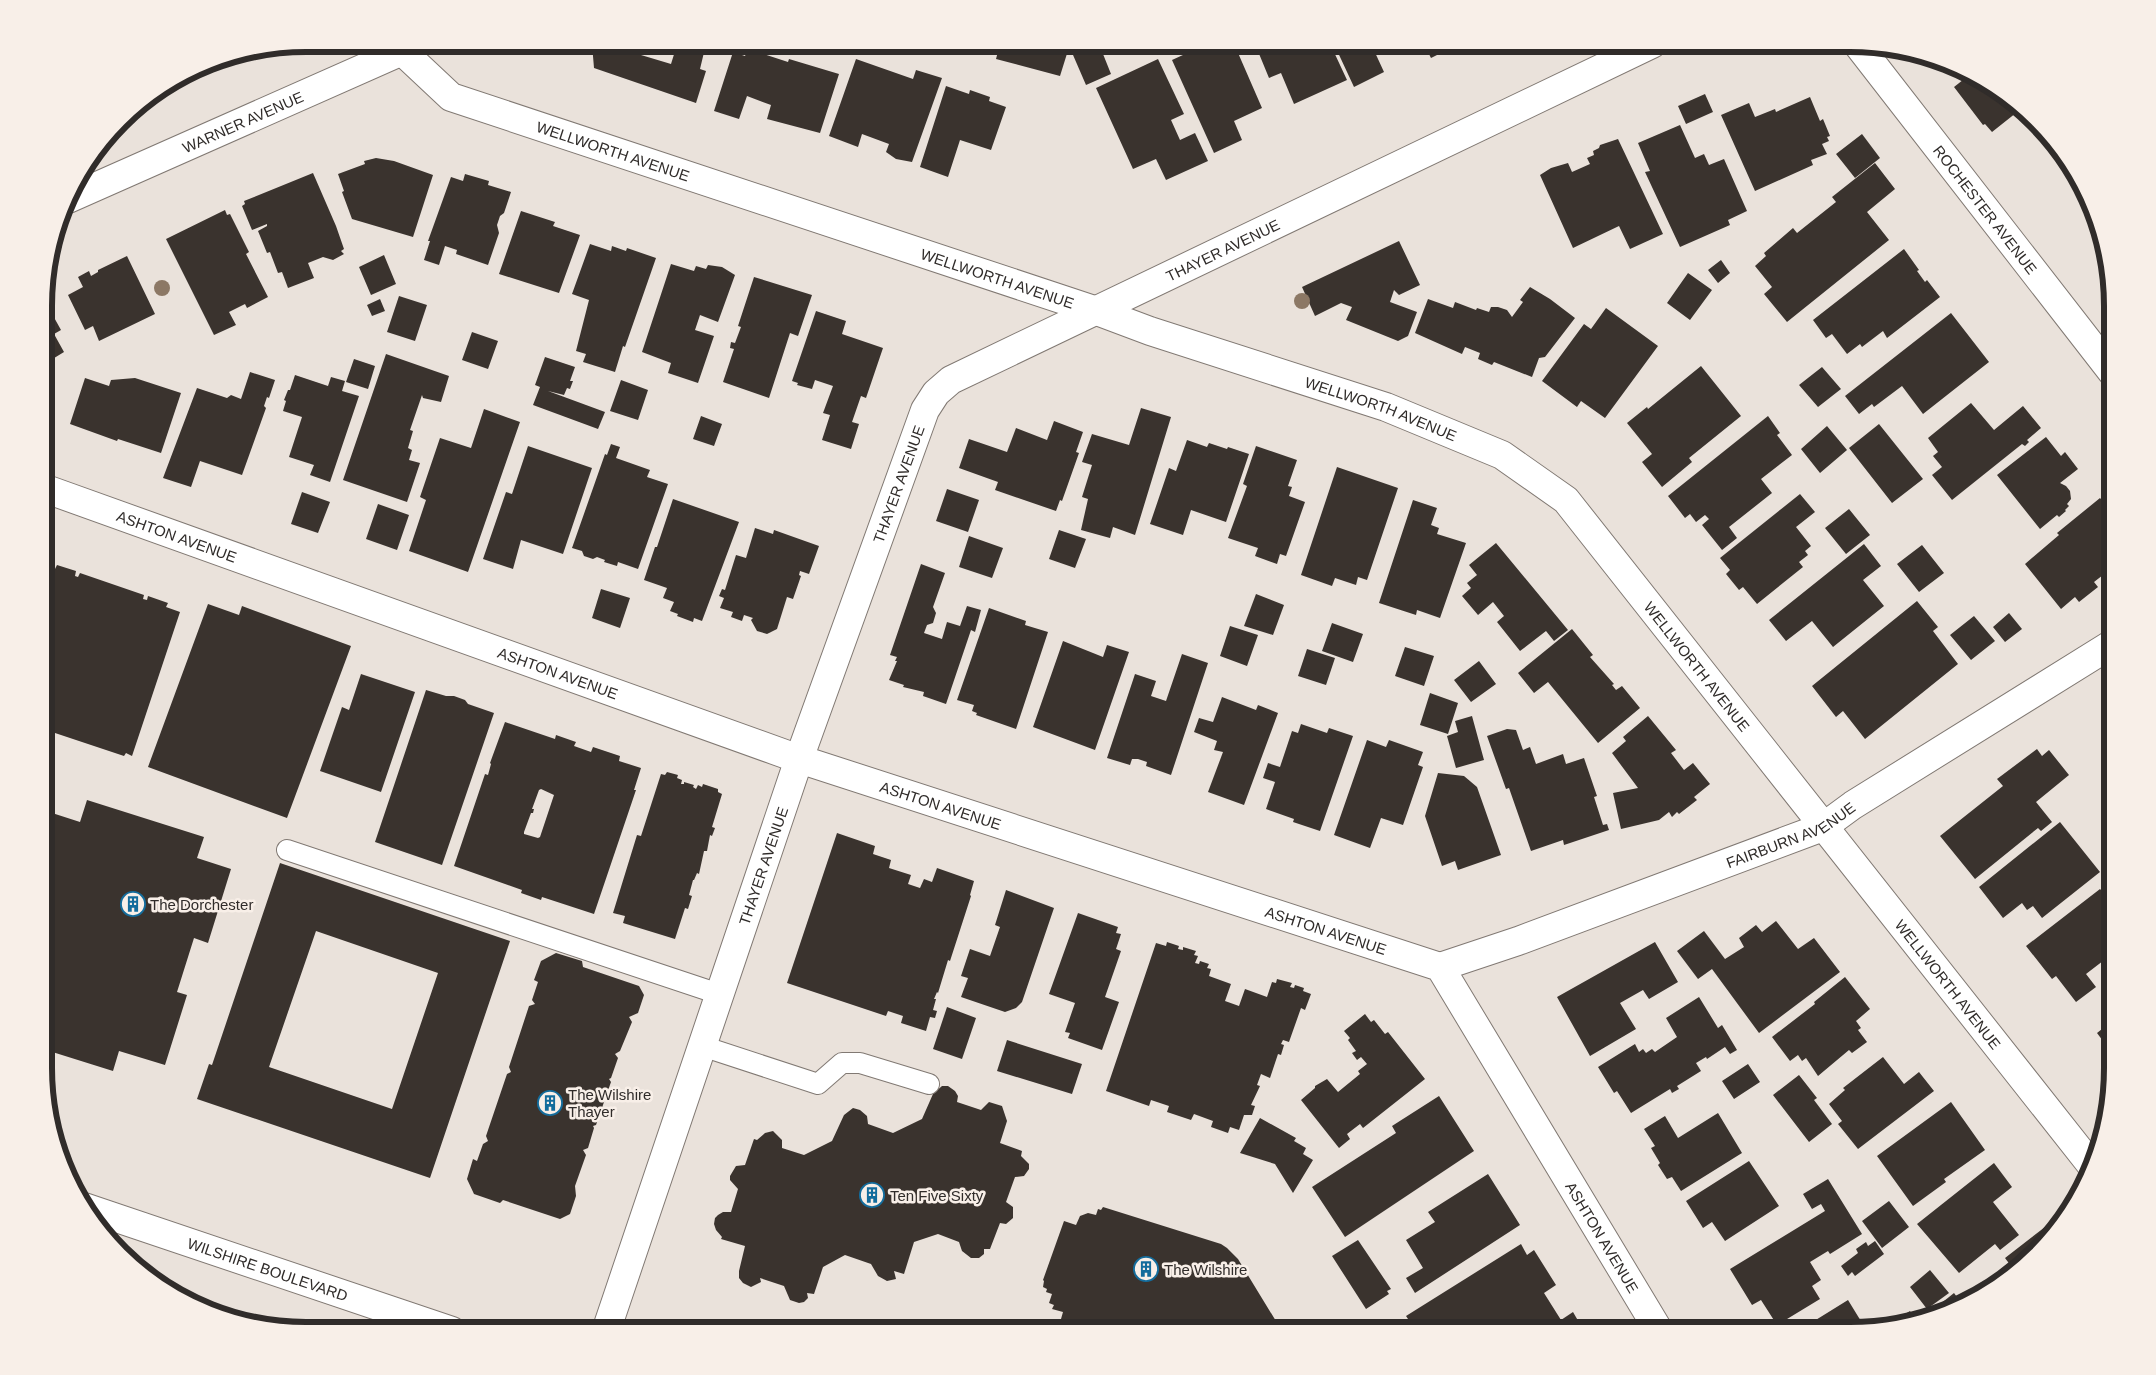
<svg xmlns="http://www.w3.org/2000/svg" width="2156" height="1375" font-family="Helvetica,sans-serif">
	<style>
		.building { fill: #3a332e; fill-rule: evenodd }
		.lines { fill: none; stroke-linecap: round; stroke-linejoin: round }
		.lane-casing { stroke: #817973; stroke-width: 22 }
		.street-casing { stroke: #817973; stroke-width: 30 }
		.primary-casing { stroke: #817973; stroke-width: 30 }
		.lane { stroke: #fff; stroke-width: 20 }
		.street { stroke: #fff; stroke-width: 28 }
		.primary { stroke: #fff; stroke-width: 28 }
		.tree { fill: #8c7865 }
		.labels { text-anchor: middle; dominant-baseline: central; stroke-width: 5; stroke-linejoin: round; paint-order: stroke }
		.street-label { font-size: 15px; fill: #302c2a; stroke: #f8efe8 }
		.poi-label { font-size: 15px; fill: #302c2a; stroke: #f8efe8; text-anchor: start }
		.rim { fill: none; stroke: #302c2a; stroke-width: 6 }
	</style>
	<rect width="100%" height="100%" fill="#eae2db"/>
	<path class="building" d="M592,44H645L641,46V55L671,64L676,48L674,44H706L700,69L706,71L696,103L594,68Z
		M1000,44L1009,47L1010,44H1070L1060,76L996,59Z
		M1081,44H1099L1111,74L1086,85L1070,48Z
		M1207,44L1216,48L1218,54L1235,46L1262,108L1234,121L1242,140L1214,153L1172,60Z
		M1255,44H1325L1329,51L1333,50L1347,80L1294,104L1281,73L1269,78Z
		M1334,44H1377L1372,46L1384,72L1354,87Z
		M1424,44H1457V45L1431,58Z
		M748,49L788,62L789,59L839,74L820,133L767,119L771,105L747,96L739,119L714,111L733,52L745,56Z
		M856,59L913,79L916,70L942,78L912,162L896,159L886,152L889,144L862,134L858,147L829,136Z
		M1158,59L1184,114L1171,120L1180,140L1195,133L1208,161L1166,180L1156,159L1133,169L1096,88Z
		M1968,76L1995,88L2021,109L1992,132L1985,124L1983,125L1954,87Z
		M946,86L969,94L970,90L990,97L989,101L1006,107L991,150L960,140L948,177L920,167Z
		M1705,94L1713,112L1686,124L1678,106Z
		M1810,97L1820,121L1823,119L1830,136L1827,137L1829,141L1822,144L1827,154L1811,160L1813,165L1755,191L1721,115L1749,103L1755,117L1775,109L1776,112Z
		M1680,125L1695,158L1704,154L1709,165L1724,159L1747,211L1728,220L1730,225L1680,247L1645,172L1650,171L1638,143Z
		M1862,134L1880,158L1855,178L1836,154Z
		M2048,137L2069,165L2062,170L2042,141Z
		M1618,139L1663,234L1630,249L1619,226L1573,248L1540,175L1551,168L1568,163L1572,172L1590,164L1587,158L1594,155L1593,151L1599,148L1600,145Z
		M376,158L394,161L433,175L413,237L352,219L342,192L344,191L338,174L365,164L364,161Z
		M1875,163L1895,189L1867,212L1889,240L1787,322L1764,294L1772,287L1755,266L1766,256L1764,253L1793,228L1797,233L1836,202L1832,197Z
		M313,173L336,226L344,249L341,251L344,254L333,260L323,257L308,263L314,278L288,288L282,272L278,273L270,252L267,253L258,231L267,226V224L252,230L242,206L245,204L244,201Z
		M465,174L489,181L488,185L511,192L504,213L500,216L497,225L499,233L488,265L456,254L457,250L445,246L439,265L424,260L430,241H428L451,177L463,181Z
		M225,210L227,215L230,214L249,252L246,254L268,297L247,308L245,304L229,312L236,325L214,335L166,239Z
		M521,211L555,222L553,226L580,235L559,293L499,274Z
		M1399,241L1420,285L1399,295L1394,290L1390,302L1417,312L1408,336L1398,341L1346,320L1352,307L1341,303L1315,316L1302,287Z
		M590,244L611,251L612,246L626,251L627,248L656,258L625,347L623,346L615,372L583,362L586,354L576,351L589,300L572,294Z
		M1904,249L1919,270L1917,271L1925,282L1927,280L1940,297L1887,338L1883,331L1862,347L1860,344L1847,354L1832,334L1826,338L1813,320Z
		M384,255L396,284L371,295L359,267Z
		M127,256L155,314L99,341L93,326L85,330L68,295L83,287L78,277L89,271L91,276L98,272V270Z
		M1721,260L1730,273L1718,283L1708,270Z
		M671,264L694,271L696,266L706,269L708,265L722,267L735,275L718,322L700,315L695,330L714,336L698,383L668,373L671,363L642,352Z
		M1688,273L1712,290L1690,320L1667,303Z
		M754,277L812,295L798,336L790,333L769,398L723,382L734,349L730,348L731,342L735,343L741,327L738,326Z
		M1530,287L1550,299L1575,318L1545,357L1539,358L1532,377L1494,362L1492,365L1478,359L1480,353L1465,347L1462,354L1415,333L1428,299L1453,308L1455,302L1476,310L1477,308L1489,312L1491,307H1498L1507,310L1512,317L1523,302L1520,300Z
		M399,296L427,305L415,341L387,332Z
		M380,299L385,311L372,316L367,305Z
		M46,303L61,330L54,334L64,352L46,363Z
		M1606,308L1658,346L1605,418L1581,401L1577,407L1542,381L1584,324L1591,329Z
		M816,311L846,321L842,334L883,348L866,398L861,396L852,422L859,424L851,449L822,440L830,415L823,413L833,386L815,380L812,389L797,385L798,383L792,381Z
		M1951,313L1989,362L1923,414L1902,386L1874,407L1872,404L1859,414L1845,396Z
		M472,332L498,341L488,369L462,360Z
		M386,354L449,376L441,402L423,398L422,395L410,430L413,431L408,448L412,450L409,460L420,463L407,502L343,480Z
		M545,357L575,367L570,381H573L570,389L567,388L564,395L548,391L605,412L598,429L533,405L540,387L535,385Z
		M354,359L375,366L368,389L346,382Z
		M1701,366L1741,416L1689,458L1692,462L1662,487L1642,462L1652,454L1627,423L1647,407L1648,409Z
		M1822,367L1841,389L1818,407L1799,385Z
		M250,372L275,380L269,398L267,397L264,406L266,408L242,475L200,461L191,487L163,478L197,388L227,398L231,395L241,399Z
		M295,375L328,386L331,377L345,381L342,391L359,396L330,482L310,475L314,465L289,457L302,417L283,411L286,401L284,400L288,390H290Z
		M85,378L109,386L111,380L135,378L181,393L161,453L118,439L117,441L70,424Z
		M621,380L648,390L638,420L610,411Z
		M1971,403L1994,430L2023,406L2041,428L2027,440L2029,442L2025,446L2022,444L1952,500L1932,475L1942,467L1933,456L1938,452L1928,438Z
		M1141,408L1171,417L1135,535L1113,527L1110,538L1081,530L1088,499L1082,497L1092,465L1082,462L1092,434L1129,445Z
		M484,409L520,422L468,572L409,551L426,500L420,497L440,438L471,448Z
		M701,416L722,424L714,446L693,439Z
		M1768,416L1780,433L1777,435L1792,455L1761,479L1772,493L1729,527L1737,538L1722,550L1702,525L1709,519L1705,515L1696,522L1690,514L1685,518L1668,496Z
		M1054,421L1083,432L1076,452L1079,453L1062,501L1060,500L1056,511L995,490L998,482L959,468L969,439L1007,452L1016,428L1047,440Z
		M1879,424L1923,479L1892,503L1849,448Z
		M1827,426L1847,450L1820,473L1801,449Z
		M2046,437L2061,456L2065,452L2078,469L2060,483L2066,486L2070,491L2071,499L2067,504L2069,506L2065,510L2066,511L2059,517L2057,515L2040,529L1997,475Z
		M1187,440L1207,447L1209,443L1227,449L1228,447L1249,454L1226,522L1191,510L1183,535L1150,524L1169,468L1176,471Z
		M611,444L620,447L616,458L650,470L647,477L668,484L638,569L618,562L617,566L604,562L605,560L597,557L593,559L584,556L582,551L572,548L605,454L607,455Z
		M528,446L592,468L563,554L521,540L513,569L483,559L506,492L512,494Z
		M1256,446L1297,460L1288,486L1292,487L1289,496L1305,502L1286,556L1280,554L1277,564L1255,556L1258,548L1228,538L1247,486L1243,484Z
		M1337,467L1398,488L1367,580L1358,577L1356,585L1335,578L1332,586L1301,575Z
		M947,489L979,500L968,532L936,521Z
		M302,492L330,502L318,533L291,524Z
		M1800,494L1815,512L1796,527L1811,546L1805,551L1808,555L1799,562L1803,567L1757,604L1743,587L1739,590L1726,574L1730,570L1720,558Z
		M2100,498L2112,512V529L2104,536L2112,545V568L2094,582L2098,587L2079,602L2075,597L2061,609L2025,564L2059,535L2057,533Z
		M673,499L739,522L702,621L694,618L693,622L677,616L678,614L670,611L674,602L663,598L667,588L644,580L655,547H657Z
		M1413,500L1437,508L1431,525L1439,528L1437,534L1466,543L1440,618L1417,610L1416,615L1379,603Z
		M378,504L409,515L397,550L366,539Z
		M1849,509L1870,535L1846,554L1825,528Z
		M755,528L773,534L774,530L819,546L809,574L800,571L799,575L801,576L793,599L787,597L777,629L767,634L757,631L751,620L753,618L744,615L742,621L731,617L733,612L720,608L724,598L719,596L722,589L725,590L736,555L746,558Z
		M1059,530L1086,539L1075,568L1049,559Z
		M969,536L1003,548L992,578L959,567Z
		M1496,543L1568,630L1554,641L1546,631L1520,651L1497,622L1504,616L1493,602L1478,615L1462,596L1471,588L1467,583L1477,575L1469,565Z
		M1864,544L1881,566L1863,580L1884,606L1833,647L1812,621L1786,641L1769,620Z
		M1922,545L1944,573L1919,592L1897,564Z
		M921,564L945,573L933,607L936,613L933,623L927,625L924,633L942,639L947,622L960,626L967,606L981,610L975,632L971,630L946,704L923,696L924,692L903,687L904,685L889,680L897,661H895L897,657L890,655Z
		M57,565L76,571L75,576L78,577L80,573L144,595L143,599L147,600L148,596L168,603L166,607L180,612L132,756L126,753L124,756L46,730V566L55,569Z
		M601,589L630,598L620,628L592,618Z
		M1256,594L1284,605L1273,635L1244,626Z
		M1917,601L1938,627L1933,631L1958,664L1865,739L1843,711L1836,717L1812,686Z
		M208,604L239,615L242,606L351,646L287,818L148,767Z
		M989,608L1026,621L1025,625L1048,632L1016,729L976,715L977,713L972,711L974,705L957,700Z
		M2009,613L2022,629L2005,642L1993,627Z
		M1974,616L1995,641L1971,660L1950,635Z
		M1332,623L1363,634L1353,662L1322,651Z
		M1230,626L1258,635L1247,666L1220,656Z
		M1572,629L1593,655L1590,657L1614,684L1612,685L1616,690L1622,686L1640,708L1598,743L1548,682L1534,693L1518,673Z
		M1063,641L1103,657L1107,645L1129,652L1095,750L1033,727Z
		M1405,647L1434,656L1424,686L1395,676Z
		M1307,649L1335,658L1326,685L1298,676Z
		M1182,654L1208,663L1171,775L1146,766L1147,762L1138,759H1132L1130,765L1107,758L1135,674L1156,681L1151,696L1166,701Z
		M1479,661L1496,684L1471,702L1454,680Z
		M361,674L415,692L381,792L320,771L342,707L349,710Z
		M426,690L446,696H454L465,700L468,704L494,713L442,865L375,842Z
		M1430,693L1458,703L1448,734L1420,725Z
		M1222,697L1256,710L1258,705L1278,713L1244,805L1208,792L1223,752L1214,750L1217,741L1194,732L1199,718L1213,722Z
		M1472,716L1484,760L1456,768L1447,736L1458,732L1455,721Z
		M1648,716L1676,750L1671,753L1684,770L1693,763L1710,784L1694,797L1697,800L1679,814L1677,812L1672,817L1669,812L1659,820L1621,829L1613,793L1638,788L1612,753L1626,741L1623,737Z
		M505,722L555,739L556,735L576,742L574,746L591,752L593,747L620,756L619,761L641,768L634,790H636L594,914L542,897L541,900L521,893L522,890L454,866L485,774L488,775L491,764L490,763ZM541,789L554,795L540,837L538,838L524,834V832L531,813H533L534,809H532L539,790Z
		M1301,724L1327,733L1329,728L1353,736L1320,831L1293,822L1294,819L1266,809L1275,782L1263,778L1268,763L1280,767L1292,731L1298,733Z
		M1507,729L1516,730L1523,750L1530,747L1536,764L1563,754L1566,764L1584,758L1597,796L1594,797L1603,825L1607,824L1609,830L1564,845L1563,840L1531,851L1509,788L1506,789L1487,736Z
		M1367,740L1386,747L1389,740L1423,752L1418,765L1423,767L1403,825L1381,818L1370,848L1334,835Z
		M2037,749L2042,756L2049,750L2069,775L2036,802L2052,822L2041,831L2038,828L1975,879L1940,836L2003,786L1997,779Z
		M667,772L678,775L677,778L682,780L681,784H684V782L694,785L693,787L696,789L698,785L702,787L703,784L718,789V792L722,794L712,827L715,828L712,836L710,835L707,851H704L699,874L697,873L694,880H693L689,895L692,896L688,909L685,908L675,939L623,923L625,916L613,913L637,835L641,836L661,774L665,775Z
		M1438,773L1464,776L1477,787L1501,855L1458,870L1455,861L1442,866L1425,816Z
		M87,800L204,837L197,858L231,869L208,943L194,938L177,992L187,995L165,1065L119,1051L113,1071L46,1050V821L49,812L80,822Z
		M2060,822L2100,872L2042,918L2033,906L2027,910L2022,903L2003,918L1979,887Z
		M837,833L875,846L873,854L891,860L889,868L911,875L908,884L920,888L924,879L932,882L937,868L974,881L970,895L971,896L950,961L948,960L938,993L937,992L934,999H936L933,1010L937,1011L935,1018L930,1017L926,1031L901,1023L903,1016L888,1011L886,1016L787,983Z
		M280,863L510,941L430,1178L197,1099L209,1064L212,1065ZM316,931L438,973L392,1109L269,1067Z
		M2112,883V954L2086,974L2096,987L2076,1002L2056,976L2052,979L2026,946L2100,889L2102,891Z
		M1006,890L1054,908L1022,1002L1016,1008L1005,1012L961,997L968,978L961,976L970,949L990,956L1000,927L995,925Z
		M1078,913L1118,927L1116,933L1121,934L1116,949L1121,951L1105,997L1119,1002L1102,1050L1068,1038L1070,1033L1065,1032L1075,1003L1049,994Z
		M1776,921L1798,949L1814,938L1840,972L1759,1033L1712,969L1698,979L1677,951L1704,931L1725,959L1744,947L1739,938L1756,925L1762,932Z
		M1167,942L1179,946L1178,949L1183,950V947L1196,951L1194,955L1198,956L1195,963L1199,964L1200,961L1209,964L1207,968L1211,969L1209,976L1231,984L1225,1001L1239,1006L1245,989L1267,997L1272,982L1276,983L1277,979L1292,983L1290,987L1294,988L1295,985L1304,988L1303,991L1311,994L1305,1010L1301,1008L1289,1042L1283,1040L1281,1044L1284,1045L1281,1055L1278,1054L1270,1078L1261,1074L1257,1085L1260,1086L1251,1105L1255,1106L1252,1115H1244L1239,1130L1230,1127L1228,1133L1211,1127L1213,1121L1194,1114L1191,1120L1167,1112L1169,1106L1151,1100L1149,1106L1106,1091L1156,943L1166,946Z
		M1655,942L1678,982L1649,999L1643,990L1620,1003L1636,1029L1590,1056L1557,997Z
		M556,953L582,961L583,967L639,986L644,995L638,1013L629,1017L632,1022L620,1051L615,1054L618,1058L611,1078L609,1079L611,1082L596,1125L593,1126L594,1128L588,1148L583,1150L586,1155L575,1186L576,1196L570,1214L560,1219L503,1200L500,1203L474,1194L467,1179L473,1159L477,1161L483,1144L488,1141L486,1136L507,1074L511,1072L509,1067L529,1006L535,1004L532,1000L538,982L534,980L541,961Z
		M1845,977L1870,1009L1856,1021L1861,1028L1858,1030L1867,1042L1852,1053L1849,1050L1818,1076L1806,1058L1802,1061L1798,1055L1790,1061L1772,1037L1815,1004L1814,1002Z
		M1699,997L1718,1028L1722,1025L1737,1050L1730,1054L1725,1047L1707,1059L1706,1057L1696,1063L1701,1071L1677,1086L1679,1089L1672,1093L1670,1089L1631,1113L1617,1091L1614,1093L1598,1067L1635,1044L1639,1052L1643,1049L1646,1053L1652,1049L1655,1052L1677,1037L1666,1018Z
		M947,1007L976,1018L962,1059L933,1049Z
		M1365,1014L1371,1022L1374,1020L1385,1034L1388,1032L1425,1079L1363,1128L1360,1124L1347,1134L1350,1139L1339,1148L1301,1100L1315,1088V1086L1327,1079L1338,1092L1360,1074L1358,1071L1367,1064L1361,1057L1357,1060L1352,1053L1356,1051L1348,1040L1350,1038L1344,1031Z
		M2112,1021V1053L2097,1033Z
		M1007,1040L1082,1064L1072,1094L997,1071Z
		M1883,1057L1904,1084L1919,1072L1934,1091L1858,1149L1838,1124L1842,1121L1829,1104L1845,1090L1843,1088Z
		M1748,1064L1760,1082L1734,1099L1722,1081Z
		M1799,1075L1817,1098L1814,1100L1832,1124L1809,1142L1773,1095Z
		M942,1086H948L955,1091L958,1096L957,1102L981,1110L989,1102L1002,1106L1007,1121L1000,1143L1022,1151L1021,1156L1029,1164V1169L1024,1176L1015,1177L1006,1202L1013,1207V1218L1006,1224L1000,1223L990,1249H984V1254L979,1258H971L962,1251L959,1242L938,1234L914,1242L904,1274L894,1271L896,1279L887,1281L878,1276L871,1264L845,1255L823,1267L814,1294L807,1293L808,1298L804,1302L799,1303L790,1300L784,1286L760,1278L761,1282L751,1287L743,1283L739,1278V1271L745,1246L721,1239L722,1237L716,1230L714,1224L715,1218L718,1215L723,1212H731L738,1189L730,1180V1176L736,1166L745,1165L754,1139L757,1140L765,1133L773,1131L782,1140V1148L804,1155L832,1141L844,1115L853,1108L860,1110L867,1116L868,1124L893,1133L922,1119L933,1094Z
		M1439,1096L1474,1151L1345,1237L1312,1187L1396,1133L1392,1126Z
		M1951,1102L1985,1150L1944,1179L1946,1182L1913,1206L1877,1156Z
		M1718,1113L1742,1153L1681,1191L1672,1177L1667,1179L1658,1165L1660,1163L1651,1148L1655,1146L1644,1129L1665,1116L1678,1138Z
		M1260,1118L1296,1138L1294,1141L1306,1148L1303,1154L1313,1160L1293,1193L1275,1164L1240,1153Z
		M1749,1161L1779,1206L1725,1241L1712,1222L1703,1228L1686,1201Z
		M1994,1163L2012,1187L1993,1202L2019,1235L2000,1250L1995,1244L1959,1273L1917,1224Z
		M1488,1174L1520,1225L1415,1293L1406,1278L1423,1268L1406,1240L1435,1222L1428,1212Z
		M1828,1179L1862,1234L1830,1254L1828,1251L1810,1262L1821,1280L1812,1286L1820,1299L1777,1325L1761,1300L1752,1305L1730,1269L1825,1211L1821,1204L1812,1209L1803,1194Z
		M1889,1201L1909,1227L1882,1248L1862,1221Z
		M1103,1207L1221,1244L1227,1248L1238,1259L1282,1331H1076L1062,1326L1065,1320L1061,1319L1063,1312L1052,1309L1054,1305L1049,1303L1052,1294L1046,1292L1047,1289L1043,1287L1044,1281L1043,1280L1064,1221L1076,1225L1080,1216L1088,1213L1096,1215L1098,1209L1101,1210Z
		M2045,1227L2051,1235L2035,1254L2014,1270L2005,1258Z
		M1358,1240L1391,1289L1387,1291L1389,1294L1366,1309L1332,1256Z
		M1875,1241L1884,1254L1855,1276L1852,1272L1848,1276L1841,1266L1858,1253L1856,1249L1866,1242L1868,1246Z
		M1521,1244L1527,1255L1534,1250L1556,1285L1544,1293L1561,1320L1573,1312L1584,1331H1416L1406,1316Z
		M1930,1270L1949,1293L1927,1309L1910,1287Z
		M1954,1293L1962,1304L1931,1317L1929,1313Z
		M1848,1300L1867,1331H1798Z
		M1910,1311L1917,1322L1883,1328H1882Z"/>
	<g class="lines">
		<defs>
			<path id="lane" d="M287,850L719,994
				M702,1046L818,1084L842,1063H860L929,1084"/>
			<g id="street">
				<path id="s1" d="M398,44L402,51L451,97L1094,310L1150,331L1386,407L1502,455L1566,500L2092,1166"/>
				<path id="s2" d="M1858,45L2112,372"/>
				<path id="s3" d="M68,199L418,44"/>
				<path id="s4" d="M46,489L799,759L1440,967L1659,1331"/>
				<path id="s5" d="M1440,967L1518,941L1823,827L1853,805L2112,644"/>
				<path id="s6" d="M606,1331L799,759L925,410L936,393L951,380L1652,44"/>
			</g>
			<g id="primary">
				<path id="s7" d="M84,1207L452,1331"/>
			</g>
		</defs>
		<use href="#lane" class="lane-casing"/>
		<use href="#street" class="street-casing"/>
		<use href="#primary" class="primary-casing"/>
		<use href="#lane" class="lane"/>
		<use href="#street" class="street"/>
		<use href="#primary" class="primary"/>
	</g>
	<g class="tree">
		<circle cx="162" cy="288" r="8"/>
		<circle cx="1302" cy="301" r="8"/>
	</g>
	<defs>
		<symbol id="building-ring" viewBox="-11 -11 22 22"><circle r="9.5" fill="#f8efe8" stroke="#136c9c" stroke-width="1.5"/><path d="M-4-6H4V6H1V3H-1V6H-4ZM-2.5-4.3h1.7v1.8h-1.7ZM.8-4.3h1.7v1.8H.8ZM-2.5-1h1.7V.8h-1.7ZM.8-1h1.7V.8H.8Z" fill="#136c9c"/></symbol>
	</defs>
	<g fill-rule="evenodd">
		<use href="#building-ring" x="119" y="890" width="28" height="28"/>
		<use href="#building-ring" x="536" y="1089" width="28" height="28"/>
		<use href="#building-ring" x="858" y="1181" width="28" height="28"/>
		<use href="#building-ring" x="1132" y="1255" width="28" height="28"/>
	</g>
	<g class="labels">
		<g class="street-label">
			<text stroke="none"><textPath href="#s3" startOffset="191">WARNER AVENUE</textPath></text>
			<text stroke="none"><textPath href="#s1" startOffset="246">WELLWORTH AVENUE</textPath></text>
			<text stroke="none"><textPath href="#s2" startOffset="208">ROCHESTER AVENUE</textPath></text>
			<text stroke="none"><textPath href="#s6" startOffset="1316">THAYER AVENUE</textPath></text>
			<text stroke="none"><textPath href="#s1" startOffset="651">WELLWORTH AVENUE</textPath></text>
			<text stroke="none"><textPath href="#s1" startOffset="1056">WELLWORTH AVENUE</textPath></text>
			<text stroke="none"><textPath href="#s6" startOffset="896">THAYER AVENUE</textPath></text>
			<text stroke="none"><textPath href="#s4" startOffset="139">ASHTON AVENUE</textPath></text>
			<text stroke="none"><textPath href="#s1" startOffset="1476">WELLWORTH AVENUE</textPath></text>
			<text stroke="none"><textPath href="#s4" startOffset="544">ASHTON AVENUE</textPath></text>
			<text stroke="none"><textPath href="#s4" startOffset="949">ASHTON AVENUE</textPath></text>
			<text stroke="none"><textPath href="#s5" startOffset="375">FAIRBURN AVENUE</textPath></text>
			<text stroke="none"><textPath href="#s6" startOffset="491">THAYER AVENUE</textPath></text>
			<text stroke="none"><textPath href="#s4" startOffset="1354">ASHTON AVENUE</textPath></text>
			<text stroke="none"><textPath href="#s1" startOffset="1881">WELLWORTH AVENUE</textPath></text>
			<text stroke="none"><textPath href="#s4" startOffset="1789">ASHTON AVENUE</textPath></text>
			<text stroke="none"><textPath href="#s7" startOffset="194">WILSHIRE BOULEVARD</textPath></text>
		</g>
		<g class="poi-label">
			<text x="150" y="904">The Dorchester</text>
			<text x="568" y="1094">The Wilshire<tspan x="568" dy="17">Thayer</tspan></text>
			<text x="890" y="1195">Ten Five Sixty</text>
			<text x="1164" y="1269">The Wilshire</text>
		</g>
	</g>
	<path d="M0 0H2156V1375H0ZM306 52H1850A254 254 0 0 1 2104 306V1068A254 254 0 0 1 1850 1322H306A254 254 0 0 1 52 1068V306A254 254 0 0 1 306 52Z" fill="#f8efe8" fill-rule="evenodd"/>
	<path class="rim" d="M306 52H1850A254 254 0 0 1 2104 306V1068A254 254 0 0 1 1850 1322H306A254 254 0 0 1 52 1068V306A254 254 0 0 1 306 52Z"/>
</svg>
